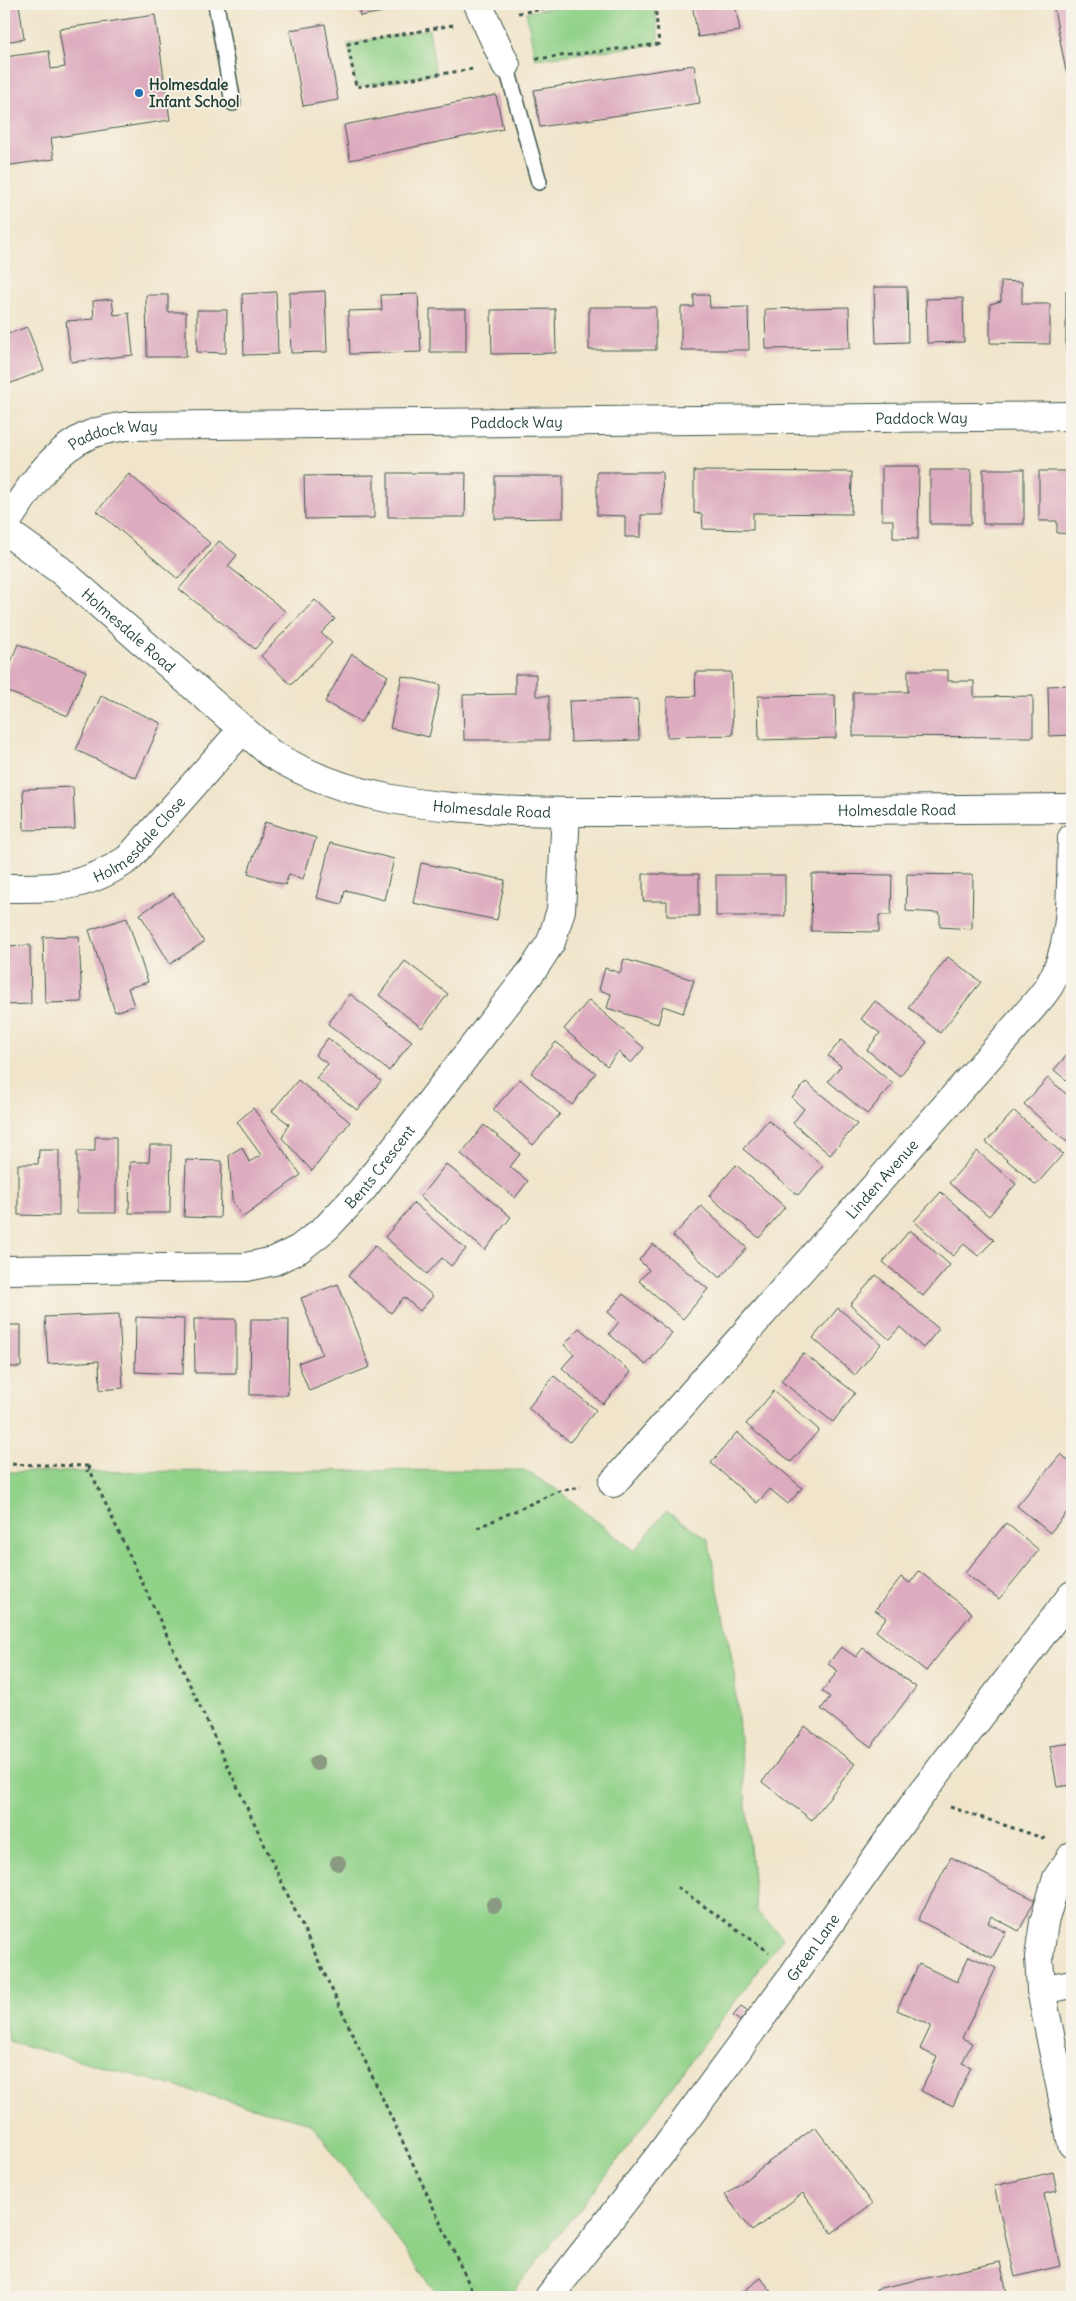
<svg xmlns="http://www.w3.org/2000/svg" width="1076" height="2301" font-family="Delius,sans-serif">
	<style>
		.green { fill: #91d289; stroke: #58885e }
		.building { fill: #ddabbf }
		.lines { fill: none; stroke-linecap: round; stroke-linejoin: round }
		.service-casing { stroke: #3e564b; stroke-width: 18 }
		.minor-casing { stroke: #3e564b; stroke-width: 30 }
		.secondary-casing { stroke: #3e564b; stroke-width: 30 }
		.path { stroke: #3e564b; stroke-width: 3; stroke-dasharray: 4 4; stroke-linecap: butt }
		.service { stroke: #fff; stroke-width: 15 }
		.minor { stroke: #fff; stroke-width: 28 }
		.secondary { stroke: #fff; stroke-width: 28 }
		.tree { fill: #8a9981 }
		.poi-dot { fill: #1f6fb2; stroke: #f7f3e8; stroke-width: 2 }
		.labels { text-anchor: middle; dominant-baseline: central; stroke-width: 4; stroke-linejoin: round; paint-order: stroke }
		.poi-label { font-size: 15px; font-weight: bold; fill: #1f3d34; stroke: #f7f3e8; text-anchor: start }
		.street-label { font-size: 15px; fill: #1f3d34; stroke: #f7f3e8 }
	</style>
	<rect width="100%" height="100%" fill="#f7f3e8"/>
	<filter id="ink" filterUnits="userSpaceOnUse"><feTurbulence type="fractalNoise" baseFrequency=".02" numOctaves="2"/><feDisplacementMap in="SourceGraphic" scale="10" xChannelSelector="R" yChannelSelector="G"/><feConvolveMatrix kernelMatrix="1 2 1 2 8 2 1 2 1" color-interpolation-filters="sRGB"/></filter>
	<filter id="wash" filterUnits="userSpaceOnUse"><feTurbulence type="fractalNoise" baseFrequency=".0096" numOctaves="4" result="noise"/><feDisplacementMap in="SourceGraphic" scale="20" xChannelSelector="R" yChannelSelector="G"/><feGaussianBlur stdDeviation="1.12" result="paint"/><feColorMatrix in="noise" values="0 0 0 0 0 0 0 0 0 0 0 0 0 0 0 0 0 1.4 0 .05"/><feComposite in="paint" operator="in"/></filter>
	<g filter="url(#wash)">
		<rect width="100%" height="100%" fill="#f0e5cb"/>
		<path class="green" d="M577,4H655L659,44L535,59L526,12Z
			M429,29L436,74L356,87L348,44Z
			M524,1470L559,1491L634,1551L666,1511L708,1539L733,1664L756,1911L783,1937L608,2173L509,2297H440L311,2123L8,2041L4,2012V1472Z"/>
		<g id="blocks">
			<path class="building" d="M4,4H19L24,39L4,42Z
				M358,4H425V5L360,16Z
				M692,4H735L740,31L698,37Z
				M1053,4H1072V69L1066,71Z
				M155,15L170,120L51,138L54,159L4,166V57L49,51L51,69L65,67L59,29Z
				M325,24L338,100L303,106L290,30Z
				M694,65L700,103L540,127L534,90Z
				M496,95L503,129L350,160L344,125Z
				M1072,104V124H1071L1068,105Z
				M1001,281L1022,282V304H1050V344L990,343V304L1001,301Z
				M874,287H907L908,342L876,343Z
				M1066,290H1072V350H1066Z
				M325,291L327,352L291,353L289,293Z
				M276,292L278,354L244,355L242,294Z
				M418,294L421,352L350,354L348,311L382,310L381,295Z
				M146,295H168V312H186V357H147Z
				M694,295H709L710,308L748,307L749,350H681V307H694Z
				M963,298L964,342L927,343L926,299Z
				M112,299L114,315L129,313L133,355L71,362L66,321L94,319L93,301Z
				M589,307H656V350H589Z
				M849,307L850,348L766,349L765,309Z
				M430,309H466V352H430Z
				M555,309L556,353L492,354L491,310Z
				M197,310H227L226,353L197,352Z
				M4,323L8,334L27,327L44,370L4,386Z
				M882,466H919L918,539L893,538V520H882Z
				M983,469H1024V524H983Z
				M930,470H971V524H930Z
				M694,471L852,472L851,514L753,513V530L703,529L702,514L694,513Z
				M1039,471H1072V534L1057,533V521H1039Z
				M597,472H662L663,515H641V537H625V516L597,515Z
				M388,473H466L465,517H388Z
				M129,474L210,543L178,579L97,511Z
				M374,475V518L305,519L304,476Z
				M495,476H563V518L495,519Z
				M219,541L237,555L228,566L285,611L255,649L179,589Z
				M315,600L335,619L321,633L332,643L291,685L261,656Z
				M18,644L86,671L68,716L4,690V679Z
				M352,654L388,676L361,722L325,702Z
				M908,670H948V681H974V697L1033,696V737L853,736V692H908Z
				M695,672H731L733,735L667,737V697L696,696Z
				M515,674H536V696H549V740H464L463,695L515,694Z
				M402,676L441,685L429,737L390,728Z
				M1072,685V735L1049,736L1048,686Z
				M835,695L836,738L759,740L758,696Z
				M101,696L161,723L136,778L76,750Z
				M638,699L639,740L571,742L569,701Z
				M73,787L75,829L24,830L23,789Z
				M4,797H9L8,836H4Z
				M265,822L316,838L303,879L289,874L285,885L248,873Z
				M330,843L394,859L384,900L345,890L342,904L317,898Z
				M421,863L505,880L497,920L413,903Z
				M643,874H699V916H667V901H643Z
				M812,874L892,875L891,915H879V932L811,931Z
				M907,874L973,875L972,929L940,927V913L906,911Z
				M716,875H785V916H716Z
				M173,893L204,942L170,964L140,914Z
				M127,918L148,982L128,988L134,1006L115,1012L89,930Z
				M79,936L82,1002L45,1003L43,937Z
				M30,945L31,1004L4,1005V946Z
				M948,957L981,982L940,1033L908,1007Z
				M624,959L694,980L683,1013L663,1006L658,1024L607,1008L611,994L599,990L605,968L620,973Z
				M405,961L448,994L422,1028L379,995Z
				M350,994L412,1041L389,1071L328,1024Z
				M589,1000L644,1048L631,1063L618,1052L607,1066L564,1029Z
				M875,1001L927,1042L900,1076L867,1050L880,1033L861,1019Z
				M328,1038L381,1081L357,1110L316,1078L328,1064L315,1055Z
				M841,1040L893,1084L867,1114L828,1081L841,1066L828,1056Z
				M556,1042L596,1073L572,1105L531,1073Z
				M1072,1049V1085L1054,1070Z
				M1048,1078L1072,1099V1139L1068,1143L1024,1104Z
				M520,1079L560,1114L533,1145L493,1110Z
				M298,1080L350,1122L312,1171L282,1138L289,1124L272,1111Z
				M806,1082L857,1124L830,1155L793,1123L804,1109L792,1098Z
				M253,1108L301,1175L242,1218L232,1200L229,1155L242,1147L249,1162L261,1155L237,1122Z
				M1014,1111L1063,1154L1036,1185L986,1142Z
				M768,1120L823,1166L798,1195L743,1149Z
				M484,1125L520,1154L510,1167L528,1181L515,1198L461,1154Z
				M95,1137H116V1213H77V1151H95Z
				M150,1145H171L170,1213H129L130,1162H149Z
				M39,1150H59V1216L18,1215V1164H38Z
				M977,1151L1016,1184L989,1216L949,1183Z
				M186,1160L222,1161L220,1218L184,1217Z
				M446,1164L511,1217L485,1250L420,1197Z
				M4,1165H5L6,1213H4Z
				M736,1165L785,1207L759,1238L709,1196Z
				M941,1192L994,1240L978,1256L964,1244L953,1256L914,1221Z
				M414,1203L466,1249L451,1266L442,1258L427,1274L385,1237Z
				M701,1206L747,1248L720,1278L673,1236Z
				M910,1230L950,1265L923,1296L883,1262Z
				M653,1244L708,1289L683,1319L639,1281L649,1270L639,1260Z
				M375,1246L433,1296L420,1311L404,1297L391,1313L348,1276Z
				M876,1275L939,1329L923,1348L900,1327L889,1339L850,1305Z
				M338,1284L370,1367L309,1391L298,1363L322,1354L301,1298Z
				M623,1294L672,1333L646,1365L609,1334L619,1322L608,1312Z
				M838,1308L881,1344L855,1375L813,1338Z
				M119,1314L123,1388L100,1390L99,1361L48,1364L45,1317Z
				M136,1317L184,1319L183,1374L135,1372Z
				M194,1319H236V1373H195Z
				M251,1319H289L288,1395H250Z
				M4,1325H21V1367H4Z
				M579,1328L631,1372L603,1404L562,1368L574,1354L564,1345Z
				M803,1353L855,1393L833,1422L781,1381Z
				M554,1376L596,1410L570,1442L528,1408Z
				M774,1391L819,1430L791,1462L746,1424Z
				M737,1432L802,1488L788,1504L770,1489L757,1503L711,1463Z
				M1061,1454L1072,1464V1506L1050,1533L1017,1506Z
				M1006,1523L1039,1550L999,1599L965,1573Z
				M919,1571L972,1613L926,1671L876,1631L886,1618L875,1610L901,1577L910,1583Z
				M841,1647L856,1657L863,1648L916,1687L871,1747L821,1709L830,1697L822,1691L838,1671L828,1664Z
				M805,1726L855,1764L812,1820L762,1782Z
				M1072,1743V1785L1057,1787L1050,1746Z
				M951,1857L1035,1900L1019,1931L991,1916L988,1923L1006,1932L992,1958L918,1920Z
				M969,1956L996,1968L962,2038L972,2043L962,2063L971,2067L953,2106L921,2091L937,2057L920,2049L931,2026L897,2010L919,1964L957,1982Z
				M741,2006L748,2011L740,2021L733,2016Z
				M815,2127L872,2204L832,2233L803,2193L752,2231L725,2195Z
				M1053,2172L1057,2191L1044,2194L1060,2266L1015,2277L994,2186Z
				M1000,2262L1008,2297H878L876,2289Z
				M761,2278L776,2297H736Z"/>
		</g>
	</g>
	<g filter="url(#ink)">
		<use href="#blocks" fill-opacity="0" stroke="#3e564b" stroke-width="1"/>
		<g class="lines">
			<defs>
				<path id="service" d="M216,4L233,103
					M506,65L539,182"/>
				<g id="minor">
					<path d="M478,4L506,65"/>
					<path id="s1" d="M4,526C27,492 50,452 89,435C100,430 115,428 126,426L1072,416"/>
					<path id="s2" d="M4,530L60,570L270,753C350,802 429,807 521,811C588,813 655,812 721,811C838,810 955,809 1072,808"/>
					<path id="s3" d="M4,888C56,888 83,889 128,859L242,730"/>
					<path id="s4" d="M4,1270L246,1267L274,1261L299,1249L327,1227L362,1190L534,968L551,942L561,910L566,812"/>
					<path id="s5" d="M613,1483L1025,1016C1033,1006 1042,997 1049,986C1075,943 1070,887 1072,838"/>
					<path d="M1072,1856L1057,1878L1044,1922L1039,1957L1041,1990L1072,2144"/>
					<path d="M1041,1990L1072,1984"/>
				</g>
				<g id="secondary">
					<path id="s6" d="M549,2297L659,2156L795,1972L919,1797L1072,1595"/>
				</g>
			</defs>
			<use href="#service" class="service-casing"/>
			<use href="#minor" class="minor-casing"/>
			<use href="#secondary" class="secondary-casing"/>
			<path class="path" d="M518,13L577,4
				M453,25L348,44L356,87L473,69
				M536,59L659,44L655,4
				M4,1464L88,1466L87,1472
				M88,1466L475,2297
				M477,1528L559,1491L581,1487
				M950,1807L1046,1839
				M677,1887L769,1952"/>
			<use href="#service" class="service"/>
			<use href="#minor" class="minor"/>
			<use href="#secondary" class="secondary"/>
		</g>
		<g class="tree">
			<circle cx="317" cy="1763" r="8"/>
			<circle cx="338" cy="1863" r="8"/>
			<circle cx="494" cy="1905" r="8"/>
		</g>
	</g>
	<circle class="poi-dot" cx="139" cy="93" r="5"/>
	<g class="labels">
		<g class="poi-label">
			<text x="149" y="84">Holmesdale<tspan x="149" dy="17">Infant School</tspan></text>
		</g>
		<g class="street-label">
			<text stroke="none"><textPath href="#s1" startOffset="960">Paddock Way</textPath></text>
			<text stroke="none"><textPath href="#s1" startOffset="555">Paddock Way</textPath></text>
			<text stroke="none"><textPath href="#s1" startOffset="150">Paddock Way</textPath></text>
			<text stroke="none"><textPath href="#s2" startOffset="160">Holmesdale Road</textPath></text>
			<text stroke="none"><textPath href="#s2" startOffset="579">Holmesdale Road</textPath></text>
			<text stroke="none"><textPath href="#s2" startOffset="984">Holmesdale Road</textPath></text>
			<text stroke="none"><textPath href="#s3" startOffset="151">Holmesdale Close</textPath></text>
			<text stroke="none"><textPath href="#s4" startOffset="414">Bents Crescent</textPath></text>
			<text stroke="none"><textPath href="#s5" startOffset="406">Linden Avenue</textPath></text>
			<text stroke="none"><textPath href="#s6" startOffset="438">Green Lane</textPath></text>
		</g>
	</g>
	<rect width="1076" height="2301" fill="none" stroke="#f7f3e8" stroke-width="20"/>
</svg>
